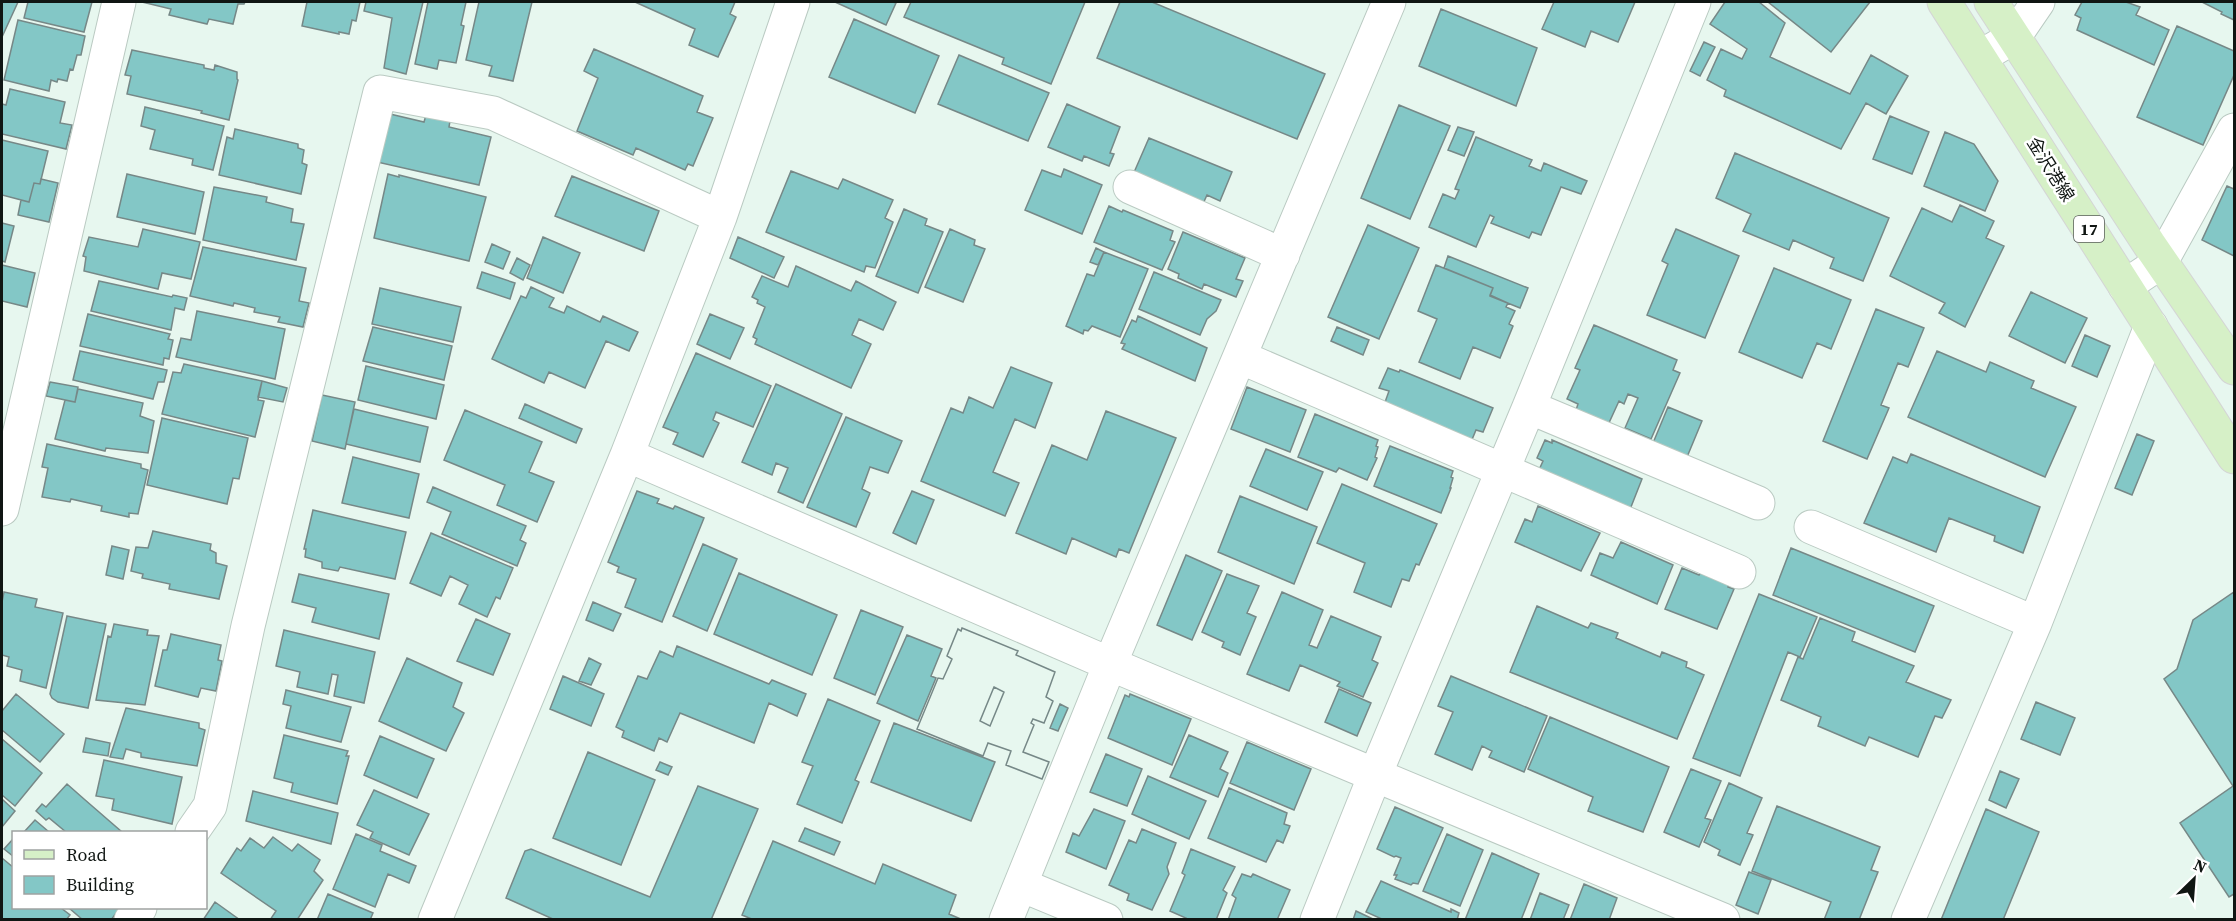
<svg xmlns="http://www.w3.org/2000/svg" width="2236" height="921" font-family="'Source Serif 4','Noto Sans JP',serif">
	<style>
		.building { fill: #83c7c6; stroke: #768887; stroke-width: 1.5; fill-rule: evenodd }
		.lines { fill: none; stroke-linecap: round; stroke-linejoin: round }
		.minor-casing { stroke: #bacac2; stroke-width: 35 }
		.primary-casing { stroke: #d4d5d5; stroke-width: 35 }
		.minor { stroke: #fff; stroke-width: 33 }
		.primary { stroke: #d6f0c7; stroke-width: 33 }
		.labels { text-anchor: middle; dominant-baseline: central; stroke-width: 5; stroke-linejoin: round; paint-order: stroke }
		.shield { fill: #fff; stroke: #585c5a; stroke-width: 1.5 }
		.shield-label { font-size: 16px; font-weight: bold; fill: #101613 }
		.street-label { font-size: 18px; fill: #101613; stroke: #fff }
	</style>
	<rect width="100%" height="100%" fill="#e7f7ef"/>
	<path class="building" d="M2,2H18L2,37Z
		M28,2H92L84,32L24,18Z
		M142,2H245L244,4H238L233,24L209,19L207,24L169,15L171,9Z
		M307,2H360L356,21L352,20L349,34L339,32V34L302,26Z
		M366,2H423L406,74L384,68L392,18L364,11Z
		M428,2H466L461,25L464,26L456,63L439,60L437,69L415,64Z
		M479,2H532L513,81L489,76L492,66L466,60Z
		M635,2H735L730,14L736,17L718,57L689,45L695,29Z
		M835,2H893L896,3L886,25Z
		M911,2H1085L1051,84L1002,64L1004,58L904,17Z
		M1120,2H1152L1325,74L1297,139L1097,58Z
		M1554,2H1635L1618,42L1591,31L1585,47L1542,29Z
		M1725,2H1759L1785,23L1770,57L1850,94L1871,55L1908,76L1886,114L1866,103L1841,149L1724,96L1726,90L1707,80L1721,49L1742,59L1747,49L1710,24Z
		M1768,2H1870L1831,52Z
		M2082,2H2126L2140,7L2136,15L2169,30L2154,65L2077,30L2081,18L2075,15Z
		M2202,2H2234V20L2221,14L2222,12Z
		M1441,9L1537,48L1516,106L1419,66Z
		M854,19L939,56L915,113L829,77Z
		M18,20L85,36L81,55H77L73,70L70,69L67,81L58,79L57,82L51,80L49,91L4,80Z
		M2177,26L2234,51V75L2203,145L2137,117Z
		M1704,42L1715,47L1700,76L1690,71Z
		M594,49L703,96L697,112L713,118L693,166L688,164L685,170L636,148L633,155L577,131L598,78L584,71Z
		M132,50L204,65V68L214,70L215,65L237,72V79L238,80L229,120L201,113L202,111L127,94L131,76L125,75Z
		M959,55L1049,93L1028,141L938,104Z
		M10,89L65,102L60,123L72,125L66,149L2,134V104L6,105Z
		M1067,104L1120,127L1110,153L1114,154L1109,166L1084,156L1082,161L1048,147Z
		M1399,105L1450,126L1410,219L1361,198Z
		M145,107L224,126L213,170L192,165L193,159L150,149L155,130L141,126Z
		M390,114L424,122L426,115L450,121L449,127L491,137L479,185L377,162Z
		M1890,116L1929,132L1912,174L1873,159Z
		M1458,127L1474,132L1464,156L1448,150Z
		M235,129L298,144V148L304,150L302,163L307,165L301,194L219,175L227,137L233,139Z
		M1945,132L1974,144L1998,181L1985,211L1924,186Z
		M1476,137L1532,160L1529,166L1541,171L1544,163L1587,181L1581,194L1561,187L1541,235L1532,232L1529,238L1491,223L1494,217L1490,215L1476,247L1429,227L1443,194L1455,199L1459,190L1455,189Z
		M1149,138L1232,172L1220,201L1207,195L1202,206L1132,177Z
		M2,140L48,151L40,184L34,183L29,202L2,195Z
		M1735,153L1889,218L1863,281L1830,268L1834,258L1793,240L1789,250L1743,231L1751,214L1716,198Z
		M1064,169L1102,185L1082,234L1025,210L1042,170L1061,177Z
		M791,171L838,189L843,179L893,200L885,218L893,222L875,268L866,266L864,272L766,232Z
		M127,174L204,192L195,234L117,217Z
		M388,174L399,177V175L486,197L469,261L374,238Z
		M572,176L659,211L644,251L555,216Z
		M41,179L58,183L49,222L18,215L21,200L29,202L34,183L40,184Z
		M2227,186L2234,189V256L2202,240Z
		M214,187L267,197L266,202L293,209L291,222L304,224L296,260L203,240Z
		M1960,205L1994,221L1986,238L2004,246L1965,327L1939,313L1945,303L1890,276L1922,208L1952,222Z
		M1109,206L1122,212L1123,210L1173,231L1170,240L1175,242L1162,270L1094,242Z
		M904,209L927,219L925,225L943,232L918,293L876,276Z
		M2,223L14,226L5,262L2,261Z
		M1368,225L1419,248L1379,339L1328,317Z
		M143,229L200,242L191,279L162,273L158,289L84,271L86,257L83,256L89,237L138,247Z
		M950,229L975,240L974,245L985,249L963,302L925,287Z
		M1676,229L1739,256L1705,338L1647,315L1668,264L1662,261Z
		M1183,232L1245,258L1236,279L1243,281L1236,297L1204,284L1202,289L1178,278L1179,274L1168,269Z
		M543,237L580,253L563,293L527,278Z
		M738,237L784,257L774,278L730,258Z
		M492,244L510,252L503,269L485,262Z
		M203,247L306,268L299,301L309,303L303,327L278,322L280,317L254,312L255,308L234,303L233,306L190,296Z
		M1096,248L1104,252L1098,265L1090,262Z
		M1104,252L1148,269L1120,337L1092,326L1088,331L1084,330L1083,334L1066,326L1087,274L1094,276Z
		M1448,256L1528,288L1520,308L1490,296L1493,288L1444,268Z
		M517,258L530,265L523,280L510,273Z
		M2,265L35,273L27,307L2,301Z
		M1436,265L1493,288L1490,295L1508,303L1506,307L1515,311L1509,324L1513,326L1500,358L1473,347L1460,379L1419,362L1437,319L1418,311Z
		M796,266L851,291L856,281L896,302L883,330L859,319L852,335L871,344L851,388L755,344L757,339L753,337L765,307L757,303L758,300L752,297L762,276L788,287Z
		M1774,268L1851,300L1831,349L1817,343L1802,378L1739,352Z
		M482,272L515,283L510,299L477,288Z
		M1154,272L1221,300L1216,311L1207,319L1200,335L1139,309Z
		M99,281L172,297L173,295L187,298L184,310L175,308L171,330L91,311Z
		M531,287L554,298L549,307L564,313L567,306L600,322L603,316L638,332L629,351L606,341L585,388L549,372L544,383L492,359L521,296L526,298Z
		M380,288L461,307L453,342L372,324Z
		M2031,292L2087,318L2065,363L2009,336Z
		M1876,309L1924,328L1908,367L1898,363L1881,405L1889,408L1867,459L1823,441Z
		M197,311L285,329L275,379L176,357L181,338L191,340Z
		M88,314L170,334L168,339L173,340L169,359L164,358L163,365L80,346Z
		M710,314L744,328L730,359L697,344Z
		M1138,316L1207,348L1195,381L1122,349L1125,344L1121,343L1132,320L1136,322Z
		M1594,325L1677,360L1673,370L1680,373L1651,439L1625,428L1638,398L1628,394L1624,404L1619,401L1608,425L1576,410L1578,404L1567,399L1580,370L1575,368Z
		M373,327L452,346L444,380L363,361Z
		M1337,327L1369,340L1363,355L1331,341Z
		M2085,335L2110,346L2097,377L2072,366Z
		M80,351L167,370L164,382H158L153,399L73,380Z
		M1937,351L1986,372L1990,362L2034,381L2031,388L2076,407L2045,477L1908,417Z
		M696,353L771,386L753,427L716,412L713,420L719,423L703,457L673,444L678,433L663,427Z
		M184,364L262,381L258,400L264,401L255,437L162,414L173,372L181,373Z
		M366,366L444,385L436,419L358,400Z
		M1011,367L1052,383L1035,428L1015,419L993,472L1019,483L1005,516L921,481L951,408L963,413L969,397L993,408Z
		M1388,368L1399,372L1400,370L1493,408L1483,432L1476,430L1471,442L1384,405L1389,391L1379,388Z
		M262,381L287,388L283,402L258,397Z
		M50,382L78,387L75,402L46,396Z
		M776,384L842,414L803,503L778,492L788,468L776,463L772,475L742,462Z
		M1247,387L1306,410L1290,452L1231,429Z
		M78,389L143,403L140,416L154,421L148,453L106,448L105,451L55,439L65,400L75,402Z
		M322,395L355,402L345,449L312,441Z
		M525,404L582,429L576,443L519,418Z
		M1668,407L1702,421L1687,457L1653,443Z
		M354,409L428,427L420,462L346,444Z
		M465,410L542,442L529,472L554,482L537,522L497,505L505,485L444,460Z
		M1106,411L1176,438L1129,553L1119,549L1116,557L1072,538L1066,554L1016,533L1052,445L1087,460Z
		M1315,414L1378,440L1376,446L1378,447L1375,457L1377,458L1367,480L1339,468L1336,472L1298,457Z
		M846,417L902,441L888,473L870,467L862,489L870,493L856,527L807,507Z
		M162,418L248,438L239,479L233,478L227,504L147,485Z
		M2137,434L2154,441L2132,495L2115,488Z
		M1545,440L1552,443V440L1642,479L1629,512L1538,472L1543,461L1537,458Z
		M47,444L141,464V468L148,470L138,514L129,513V517L101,511L102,506L71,499L70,502L42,497L48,468L42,467Z
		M1390,446L1453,471L1451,477L1453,478L1450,488H1451L1441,513L1374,486Z
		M1266,449L1323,472L1307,510L1250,486Z
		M1911,454L2040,507L2023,553L1994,541L1995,536L1949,518L1936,552L1864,523L1893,457L1907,463Z
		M353,457L419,474L409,518L342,503Z
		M1342,484L1437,524L1419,565L1416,564L1409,581L1402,579L1391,607L1354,592L1365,563L1317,543Z
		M433,487L526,526L520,540L526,543L517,566L442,534L451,512L427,502Z
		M637,491L659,499L657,503L673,509L675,506L704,518L662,622L625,607L636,579L617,572L619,567L608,562Z
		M912,491L934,500L916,544L893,533Z
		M1240,496L1317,527L1294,584L1218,552Z
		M1538,506L1600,533L1581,571L1515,542L1525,519L1532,522Z
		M313,510L406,532L395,579L340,567L338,571L322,568V562L305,557L306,549H304Z
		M153,531L211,544L210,550L216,553V563L227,566L219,599L169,589L170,584L142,578L143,574L131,571L136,547L148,548Z
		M431,533L513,568L500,599L496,597L487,617L459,604L468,585L450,576L441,596L410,583Z
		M1621,542L1673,565L1657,604L1591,575L1600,553L1613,558Z
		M703,544L737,559L707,631L673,616Z
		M112,546L129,550L123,579L106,575Z
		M1791,548L1934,606L1915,652L1773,595Z
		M1186,555L1222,571L1192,640L1157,625Z
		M1682,568L1699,575L1702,571L1730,581L1728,587L1734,589L1717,629L1665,609Z
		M739,573L837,615L812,675L714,634Z
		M299,574L389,594L379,639L312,622L316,608L292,602Z
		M1227,574L1259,586L1247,613L1256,617L1240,655L1222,647L1224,642L1202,632Z
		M4,592L37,599L35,607L63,613L46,688L20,681L22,670L7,666L9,657L2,655V602Z
		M1282,592L1323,610L1309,645L1317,648L1331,616L1381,637L1372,660L1378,663L1363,697L1337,686L1340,682L1300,665L1289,691L1247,674Z
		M2234,592V894L2229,897L2180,823L2233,786L2164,679L2177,669L2193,620Z
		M1759,594L1817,617L1800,657L1788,652L1740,776L1693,758Z
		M593,602L621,614L613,631L586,620Z
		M1537,606L1588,628L1591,623L1618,633L1616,638L1660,657L1662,652L1687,662L1686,667L1704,675L1677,739L1510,672Z
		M861,610L903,627L875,695L834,678Z
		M67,616L106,624L88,708L58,702L52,698L50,694Z
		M1820,618L1855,632L1852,641L1914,666L1906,682L1951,700L1942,718L1935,716L1918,757L1869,737L1865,746L1818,726L1821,717L1781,700L1798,657L1803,659Z
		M476,619L510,634L493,675L457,661Z
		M114,624L148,630L147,635L159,636L145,705L96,700L108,636L111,637Z
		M962,628L1018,651L1016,655L1055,672L1046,697L1053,701L1044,723L1033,719L1031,723L1034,725L1023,752L1049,762L1042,779L1006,765L1011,751L988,743L983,756L917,729L938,678L943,679L952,659L947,656L958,629L961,631ZM994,687L1004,692L990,726L980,721Z
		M962,628L1018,651L1016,655L1055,672L1046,697L1053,701L1044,723L1033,719L1031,723L1034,725L1023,752L1049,762L1042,779L1006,765L1011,751L988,743L983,756L917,729L938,678L943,679L952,659L947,656L958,629L961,631Z
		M284,630L375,652L364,703L334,696L338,675L332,674L328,694L297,687L300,672L276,666Z
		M171,634L221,645L218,660L222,661L216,691L201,688L198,697L155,686L163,650H167Z
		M907,635L942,649L931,676L936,678L918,721L877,703Z
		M677,646L769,684L772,680L806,694L797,716L769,703L754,743L680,713L667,742L659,738L654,751L622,737L624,731L616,727L638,676L647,679L660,651L673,657Z
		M407,658L462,683L453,707L464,713L446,751L379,721Z
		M589,658L601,664L591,685L579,681Z
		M563,676L604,694L591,726L550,709Z
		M1451,676L1547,716L1524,772L1489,757L1492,751L1482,746L1472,770L1435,754L1453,712L1438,706Z
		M994,687L1004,692L990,726L980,721Z
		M1339,689L1371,703L1357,736L1325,722Z
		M286,690L351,707L341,742L286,728L291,706L283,704Z
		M16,694L64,734L40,762L2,730V711Z
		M1130,694L1191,719L1172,765L1108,738L1125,695L1129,697Z
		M828,699L880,721L855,780L859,782L842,823L797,804L813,766L802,762Z
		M2036,702L2075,718L2060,755L2021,739Z
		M1060,704L1068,708L1058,731L1050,728Z
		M126,708L199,723V728L205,730L197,766L141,757V753L126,749L123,759L110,757Z
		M1550,717L1669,767L1643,832L1588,811L1593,797L1528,769Z
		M894,723L995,762L971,821L871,782Z
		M284,735L348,751L346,756H349L337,804L291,792L293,783L274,778Z
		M1189,735L1228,752L1220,769L1228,773L1218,797L1170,777Z
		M380,736L434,759L417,798L364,775Z
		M86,738L110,743L108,756L83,752Z
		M2,739L42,773L15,806L2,795Z
		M1247,742L1311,769L1294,810L1230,783Z
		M588,752L655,780L621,865L553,838Z
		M1106,754L1142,769L1127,806L1090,792Z
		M104,760L182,777L172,824L112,810L114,799L96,796Z
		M660,762L672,767L668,775L656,770Z
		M1691,769L1721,781L1705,818L1711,820L1699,847L1664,832Z
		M2000,771L2019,779L2006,808L1989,800Z
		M1148,776L1206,801L1189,839L1132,814Z
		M1729,783L1762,798L1747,833L1753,835L1740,865L1718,855L1720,850L1704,842Z
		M67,784L84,799L122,832H66L49,818L46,820L36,811L42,804L46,807Z
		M698,786L758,809L711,920H555L506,898L525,851L531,849L650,897Z
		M1229,788L1287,813L1284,824L1290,826L1283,843L1277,840L1266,862L1208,838Z
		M374,790L429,814L409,855L370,838L373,832L357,825Z
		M253,791L338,813L331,844L246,821Z
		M2,799L15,811L2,827Z
		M1777,806L1880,847L1871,870L1878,872L1859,920H1824L1831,902L1752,871Z
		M1395,807L1443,828L1418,884L1413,883L1411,885L1395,879L1397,875H1394L1401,858L1396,856L1394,857L1377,849Z
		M1094,809L1125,821L1106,869L1066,852L1073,833L1079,836Z
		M1986,809L2039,832L2003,920H1941Z
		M35,820L49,832H24Z
		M805,828L840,842L834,855L799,841Z
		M1142,829L1176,843L1167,867L1169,874L1152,910L1127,900L1129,894L1109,885L1129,840L1136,843Z
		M356,834L382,845L380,851L416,866L409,883L388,874L375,907L333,889Z
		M1447,834L1483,850L1460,906L1423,891Z
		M273,837L292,851L298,844L320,860L314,871L323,880L297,920H270L276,911L221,873L237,848L241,851L250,838L264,848Z
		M14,838V857L4,849Z
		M773,841L875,884L883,864L956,895L949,914L963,920H754L742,915Z
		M1191,849L1235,867L1223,890L1227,893L1216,920H1185L1186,918L1170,911L1185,875L1182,873Z
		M1492,853L1539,874L1521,920H1465Z
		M2,858L14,868V908H61L70,915L66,920H2Z
		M1749,872L1771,880L1758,914L1736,905Z
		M1242,874L1251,877L1253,874L1290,890L1277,920H1228L1236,898L1232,895Z
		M1381,881L1451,912V909L1459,913L1457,920H1384L1366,912Z
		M1584,884L1617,898L1609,920H1570Z
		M1540,893L1569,905L1563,920H1530Z
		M328,894L373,913L370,920H317Z
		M215,902L240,920H203Z
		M69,908H120L111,920H83Z
		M1356,911L1375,920H1353Z"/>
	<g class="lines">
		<defs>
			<path id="minor" d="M1980,57L2014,37L2038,2
				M1130,187L1283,255
				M2125,286L2161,262L2234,130
				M1240,357L1739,572
				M1529,407L1758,503
				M627,455L720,217
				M2,509L119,2
				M1811,527L2035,623
				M192,832L210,806L248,626L380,92L493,113L720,217L793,2
				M1021,885L1106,920
				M131,920L140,908
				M435,920L627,455L1110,664L1375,775L1529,407L1694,2
				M1006,920L1110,664L1389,2
				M1317,920L1375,775L1723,920
				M1908,920L2035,623L2151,326"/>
			<path id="primary" d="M1944,2L2234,457
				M1991,2L2149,244L2234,368"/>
		</defs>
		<use href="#minor" class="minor-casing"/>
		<use href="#primary" class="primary-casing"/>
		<use href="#minor" class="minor"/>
		<use href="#primary" class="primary"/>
	</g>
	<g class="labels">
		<rect class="shield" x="2074" y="216" width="30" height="26" rx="4.5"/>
		<g class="shield-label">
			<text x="2089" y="229">17</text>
		</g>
		<g class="street-label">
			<text transform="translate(2051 169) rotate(58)">金沢港線</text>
		</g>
	</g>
	<rect width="2236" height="921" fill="none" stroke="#101613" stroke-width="6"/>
	<rect x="12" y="831" width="195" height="78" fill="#ffffff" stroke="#9fa2a1" stroke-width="1.5"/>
	<rect x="24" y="850" width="30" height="9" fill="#d6f0c7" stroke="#9fa2a1" stroke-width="1.5"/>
	<text x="66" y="861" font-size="18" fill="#101613">Road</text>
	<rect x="24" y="876" width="30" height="18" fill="#83c7c6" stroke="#9fa2a1" stroke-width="1.5"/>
	<text x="66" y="891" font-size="18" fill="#101613">Building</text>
	<g transform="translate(2194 879) rotate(25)" stroke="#ffffff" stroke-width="4.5" paint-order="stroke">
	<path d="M0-4.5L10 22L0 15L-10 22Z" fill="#101613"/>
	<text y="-9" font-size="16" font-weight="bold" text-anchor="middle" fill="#101613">N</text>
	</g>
</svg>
